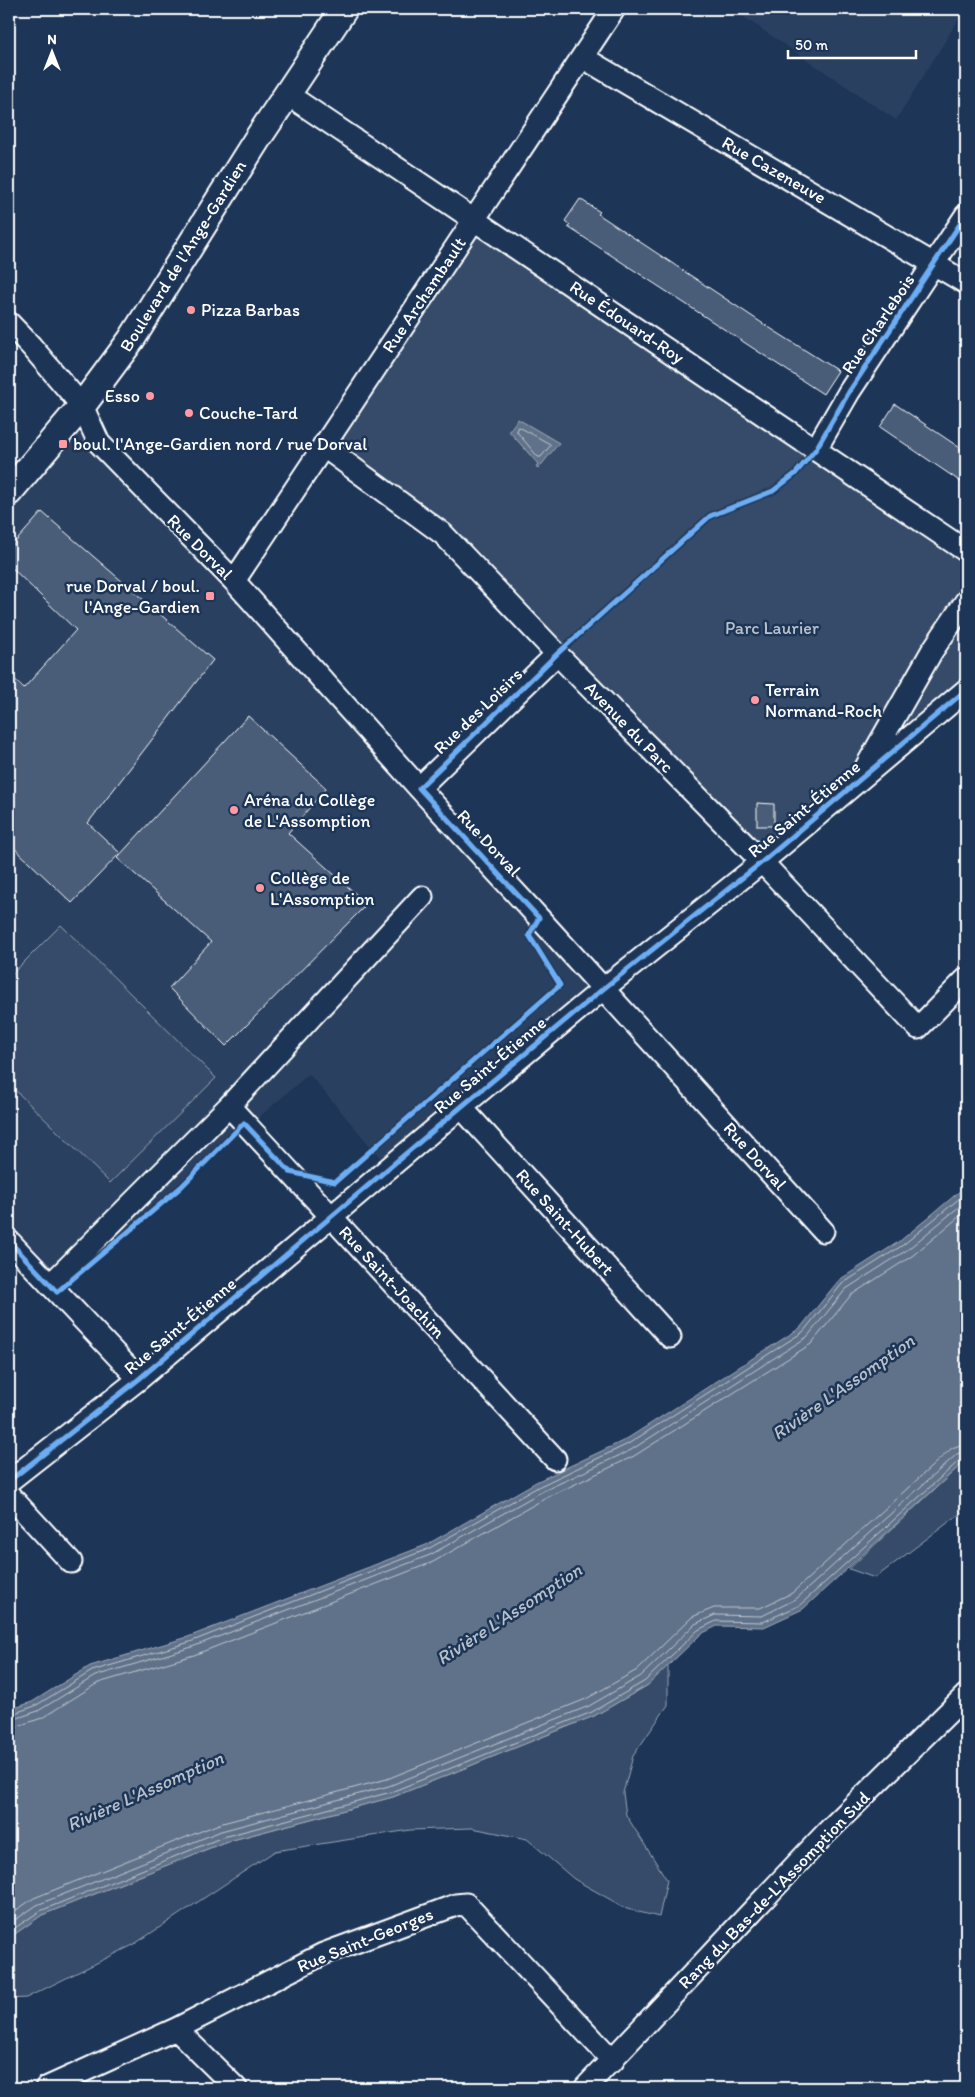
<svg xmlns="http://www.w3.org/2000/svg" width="975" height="2097" font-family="Itim,sans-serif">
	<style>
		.built { fill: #2a4161 }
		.green { fill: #364b69; stroke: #9aa5b4 }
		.water { fill: #617289; stroke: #a0aab8 }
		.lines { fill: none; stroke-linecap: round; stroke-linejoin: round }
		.shore { stroke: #c0c7d0; stroke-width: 1 }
		.building { fill: #4a5d79; stroke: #fff }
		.minor-casing { stroke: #fff; stroke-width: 25 }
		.major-casing { stroke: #fff; stroke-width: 30 }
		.minor { stroke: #1d3557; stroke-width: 21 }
		.major { stroke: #1d3557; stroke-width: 26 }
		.cycleway-casing { stroke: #1d3557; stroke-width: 8 }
		.cycleway { stroke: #6dadf4; stroke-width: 5 }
		.poi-dot { fill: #ff9aa2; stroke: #1d3557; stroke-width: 2 }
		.labels { text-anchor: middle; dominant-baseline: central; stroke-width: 5; stroke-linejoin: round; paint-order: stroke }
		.street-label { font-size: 18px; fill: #fff; stroke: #1d3557 }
		.poi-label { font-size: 18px; fill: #fff; stroke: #1d3557; text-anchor: start }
		.park-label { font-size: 18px; fill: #b9c0ca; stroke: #1d3557 }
		.water-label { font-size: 19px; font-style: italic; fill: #b8c0ca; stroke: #1d3557 }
	</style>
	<rect width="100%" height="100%" fill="#1d3557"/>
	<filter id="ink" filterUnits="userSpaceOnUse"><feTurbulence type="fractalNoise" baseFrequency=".02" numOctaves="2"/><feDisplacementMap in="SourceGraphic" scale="10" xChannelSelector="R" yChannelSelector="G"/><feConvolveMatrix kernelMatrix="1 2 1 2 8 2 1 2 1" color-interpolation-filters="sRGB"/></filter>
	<g filter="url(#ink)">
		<path class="built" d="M732,9H965L896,120Z
			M82,406L99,443L603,989L389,1168L309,1074L57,1292L9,1241V492Z"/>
		<path class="green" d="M474,220L966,551V690L762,862L443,534L323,446Z
			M61,925L216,1078L110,1183L9,1084V977Z
			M966,1460V1509L875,1578L849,1569Z
			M668,1665V1705L633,1756L623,1793L626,1815L667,1880L659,1917L627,1909L574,1879L527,1839L472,1828L410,1830L275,1851L133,1945L26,1998L9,1999V1938L42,1915L225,1842L393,1797L594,1716L648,1685Z"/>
		<path class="water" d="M518,419L559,443L538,469L536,466L538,464L509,431Z
			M966,1186V1460L803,1609L764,1627L717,1626L701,1634L648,1685L594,1716L393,1797L225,1842L42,1915L9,1938V1710L32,1702L90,1666L188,1637L426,1545L536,1482L625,1440L800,1328L839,1280L900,1241Z"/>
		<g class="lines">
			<path class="shore" d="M519,427L550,444V446L541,457H538L517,432Z
				M9,1715L35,1706L92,1671L190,1642L428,1549L538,1487L628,1444L803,1332L842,1284L903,1245L966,1193
				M9,1721L38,1711L95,1676L192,1647L430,1555L541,1492L631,1450L807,1337L846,1289L907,1250L966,1201
				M9,1729L42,1718L98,1683L194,1655L433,1562L544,1499L634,1456L811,1344L851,1295L912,1256L966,1211
				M9,1915L34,1898L219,1824L387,1779L586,1699L637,1670L692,1617L714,1608H760L792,1593L952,1448L966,1443
				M9,1924L37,1905L221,1831L389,1786L589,1706L641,1676L695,1624L715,1615L762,1616L796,1599L957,1454L966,1451
				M9,1932L40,1911L223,1837L391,1792L592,1712L645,1681L698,1630L716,1621L763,1622L800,1605L961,1459L966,1457"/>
		</g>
		<path class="building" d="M580,199L600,212L598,214L762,323L838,371L823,394L568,227L570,225L565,221Z
			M895,404L966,452V474L961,482L880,427Z
			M42,512L213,660L88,823L120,853L72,903L9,843V674L24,688L76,630L9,565V549Z
			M248,716L326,788L288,833L367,904L226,1046L169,988L211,942L117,858Z
			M757,803L774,804V826H757Z"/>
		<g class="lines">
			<defs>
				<path id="minor" d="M582,57L966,283
					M287,94L966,551
					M9,323L31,346L82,406L99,443L234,581L419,788L539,918L823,1231
					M323,446L443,534L557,654L762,862L918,1028L966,979
					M816,449L849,392L966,215
					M234,581L614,9
					M866,767L932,651L966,601
					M419,788L557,654
					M229,1106L555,1459
					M461,1107L670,1337
					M9,1241L139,1379
					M50,1285L229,1106L422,897
					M9,1481L139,1379L461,1107L603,989L762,862L966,690
					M9,1495L71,1562
					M176,2029L236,2088
					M46,2088L176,2029L323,1954L456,1905L466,1904L613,2061
					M585,2088L827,1832L966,1695"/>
				<path id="major" d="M9,492L82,406L131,340L256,141L344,9"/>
			</defs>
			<use href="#minor" class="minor-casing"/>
			<use href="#major" class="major-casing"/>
			<use href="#minor" class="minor"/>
			<use href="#major" class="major"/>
			<defs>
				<path id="cycleway" d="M9,1241L57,1292L181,1187L244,1123L290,1172L335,1182L560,985L529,935L539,918L419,788L557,654L710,516L773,491L795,474L816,449L849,392L966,215
					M9,1481L139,1379L461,1107L603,989L762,862L966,690"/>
			</defs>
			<use href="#cycleway" class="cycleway-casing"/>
			<use href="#cycleway" class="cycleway"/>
		</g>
	</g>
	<g class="poi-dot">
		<circle cx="191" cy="310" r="5"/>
		<circle cx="150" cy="396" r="5"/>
		<circle cx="189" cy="413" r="5"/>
		<rect x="58" y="439" width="10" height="10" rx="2.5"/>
		<rect x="205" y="591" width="10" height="10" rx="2.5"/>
		<circle cx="755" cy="700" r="5"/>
		<circle cx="234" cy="810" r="5"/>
		<circle cx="260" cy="888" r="5"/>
	</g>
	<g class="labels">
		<g class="street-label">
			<text transform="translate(774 170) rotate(30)">Rue Cazeneuve</text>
			<text transform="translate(183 256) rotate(-58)">Boulevard de l'Ange-Gardien</text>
			<text transform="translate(424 295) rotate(-56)">Rue Archambault</text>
			<text transform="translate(627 322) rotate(34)">Rue Édouard-Roy</text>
			<text transform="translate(878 324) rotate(-56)">Rue Charlebois</text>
			<text transform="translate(200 547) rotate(45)">Rue Dorval</text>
			<text transform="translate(478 711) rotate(-44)">Rue des Loisirs</text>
			<text transform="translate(629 727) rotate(46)">Avenue du Parc</text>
			<text transform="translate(804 809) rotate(-40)">Rue Saint-Étienne</text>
			<text transform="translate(489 843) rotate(47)">Rue Dorval</text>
			<text transform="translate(490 1065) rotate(-40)">Rue Saint-Étienne</text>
			<text transform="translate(755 1156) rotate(48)">Rue Dorval</text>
			<text transform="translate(565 1222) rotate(48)">Rue Saint-Hubert</text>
			<text transform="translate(392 1282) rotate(47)">Rue Saint-Joachim</text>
			<text transform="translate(180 1326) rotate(-40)">Rue Saint-Étienne</text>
			<text transform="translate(774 1890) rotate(-46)">Rang du Bas-de-L'Assomption Sud</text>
			<text transform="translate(365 1940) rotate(-22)">Rue Saint-Georges</text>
		</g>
		<g class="poi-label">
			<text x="201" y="310">Pizza Barbas</text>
			<text x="140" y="396" text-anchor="end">Esso</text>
			<text x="199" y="413">Couche-Tard</text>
			<text x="73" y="444">boul. l'Ange-Gardien nord / rue Dorval</text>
			<text x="200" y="586" text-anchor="end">rue Dorval / boul.<tspan x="200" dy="21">l'Ange-Gardien</tspan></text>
			<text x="765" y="690">Terrain<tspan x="765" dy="21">Normand-Roch</tspan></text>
			<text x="244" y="800">Aréna du Collège<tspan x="244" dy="21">de L'Assomption</tspan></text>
			<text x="270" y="878">Collège de<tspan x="270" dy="21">L'Assomption</tspan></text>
		</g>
		<g class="park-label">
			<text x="772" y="628">Parc Laurier</text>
		</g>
		<g class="water-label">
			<text transform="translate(843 1387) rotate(-35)">Rivière L'Assomption</text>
			<text transform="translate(509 1614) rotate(-33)">Rivière L'Assomption</text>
			<text transform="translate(145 1791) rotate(-24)">Rivière L'Assomption</text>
		</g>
	</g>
	<rect width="975" height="2097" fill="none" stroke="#1d3557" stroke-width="30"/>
	<rect x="15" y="15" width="945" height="2067" fill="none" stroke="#fff" stroke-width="2" filter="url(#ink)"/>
	<g transform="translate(52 52)" stroke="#1d3557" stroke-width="4" paint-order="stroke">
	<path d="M0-4L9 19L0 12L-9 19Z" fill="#ffffff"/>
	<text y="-8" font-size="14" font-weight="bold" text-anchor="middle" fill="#ffffff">N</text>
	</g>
	<path d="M788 50v8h128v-8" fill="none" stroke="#ffffff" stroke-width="2.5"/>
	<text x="795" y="50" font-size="15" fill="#ffffff" stroke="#1d3557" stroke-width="4" paint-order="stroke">50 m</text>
</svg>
